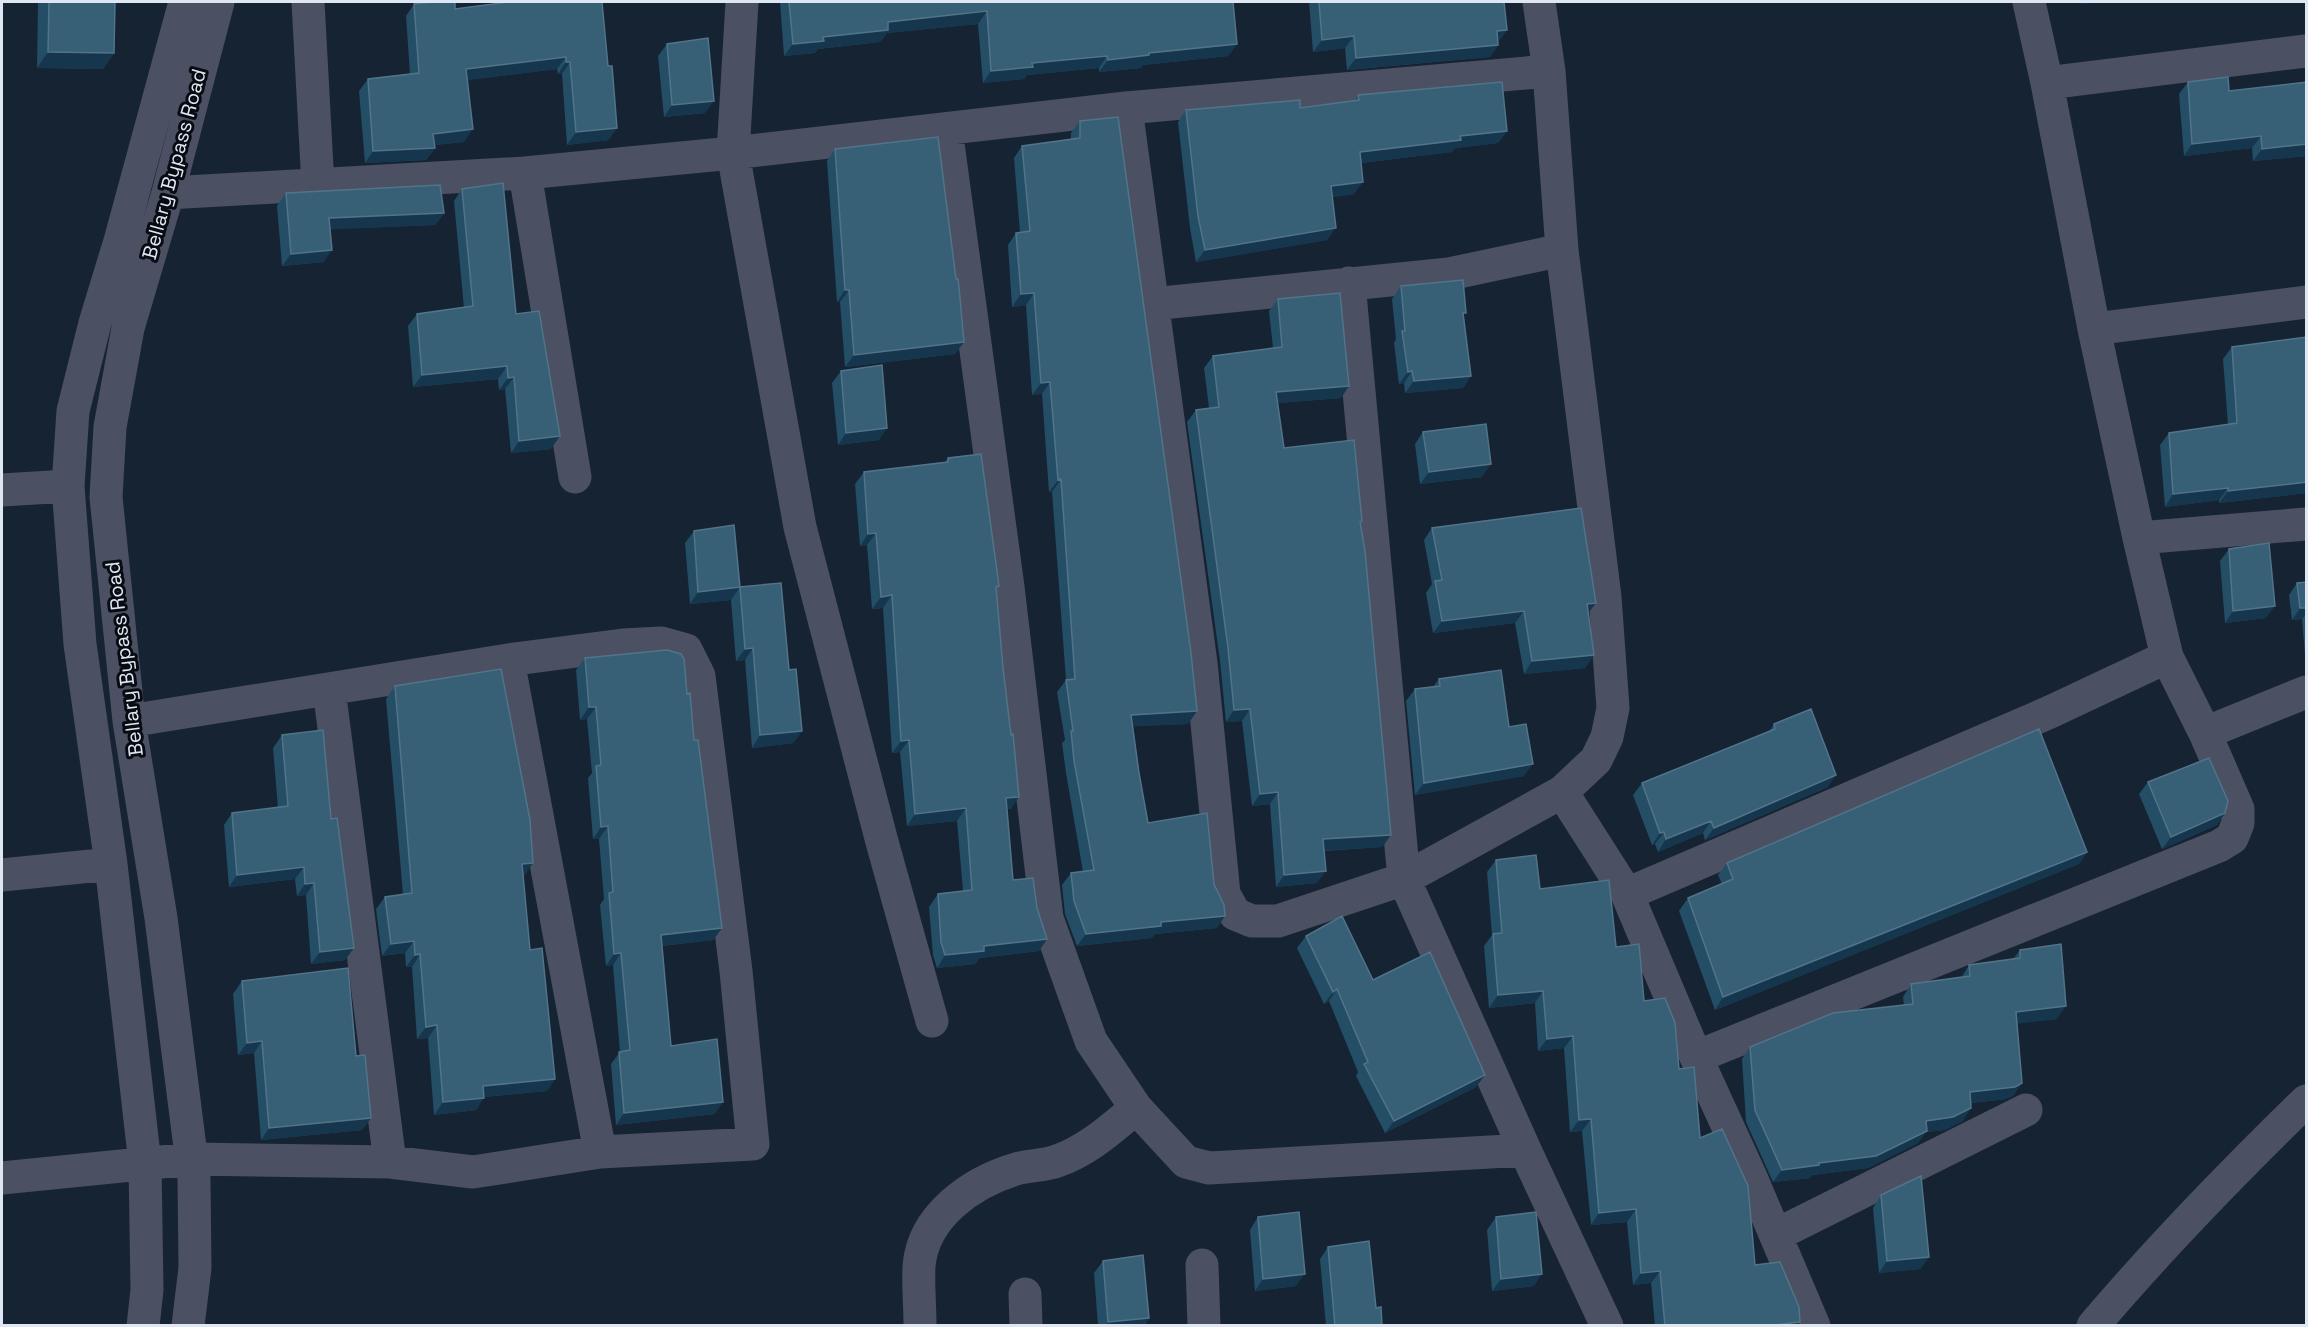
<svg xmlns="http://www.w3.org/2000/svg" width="2308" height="1327" font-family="'Space Grotesk',sans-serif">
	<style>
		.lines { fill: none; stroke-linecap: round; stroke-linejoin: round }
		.minor { stroke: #4b5062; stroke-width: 33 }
		.wall { fill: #234e66 }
		.shaded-wall { fill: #15364c }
		.building { fill: #375f76; stroke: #527489; stroke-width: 1.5 }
		.labels { text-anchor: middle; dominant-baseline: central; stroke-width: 6; stroke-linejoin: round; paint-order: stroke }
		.street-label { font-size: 20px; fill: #dfe7f2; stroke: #070c13 }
	</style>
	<rect width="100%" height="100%" fill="#162333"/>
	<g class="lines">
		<path class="minor" d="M308,2L318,186
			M742,2L733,153L800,527L882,842L932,1021
			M2047,83L2306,51
			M1126,108L1201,663L1224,894L1235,914L1252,921H1278L1404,879L1562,792L1596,760L1607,737L1613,708L1605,597L1562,250L1549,71L1539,2
			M946,129L1008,587L1047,918L1091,1041L1136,1108L1186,1162L1209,1168L1525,1150
			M525,173L575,477
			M168,193L525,173L733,153L1126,108L1549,71
			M1349,283L1404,879L1525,1150L1607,1326
			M1152,304L1449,274L1562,250
			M2094,329L2306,302
			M2,490L68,486
			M2139,538L2306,524
			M508,660L600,1152
			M329,689L390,1162
			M2205,733L2306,692
			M1562,792L1627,894L1696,1057L1750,1175L1814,1326
			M2,875L111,864
			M1627,894L2050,712L2167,657
			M1696,1057L2219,846L2232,838L2238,823V809L2205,733L2167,657L2139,538L2094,329L2047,83L2029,2
			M2,1178L191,1159L390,1162L473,1172L600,1152L753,1144L736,971L699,676L686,650L661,643L623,645L508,660L129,721
			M1776,1235L2026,1110
			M1202,1265L1204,1326
			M1025,1294L1026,1326
			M143,1326L147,1290L145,1164L111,864L80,644L68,486L73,411L95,323L120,241L185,2
			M188,1326L195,1268L194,1179L161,918L129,721L106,497L110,427L128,328L168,193L218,2
			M920,1326C920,1306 918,1285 919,1266C923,1216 972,1182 1016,1169C1029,1165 1044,1166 1057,1161C1087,1151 1112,1128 1136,1108
			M2093,1326C2160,1247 2232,1173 2306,1101"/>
	</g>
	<path class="wall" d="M38,2H115L114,53L103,69L37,68Z
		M602,2L609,140L567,145L562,74H558L557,69L467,80L464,142L434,145L435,148L426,160L365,163L359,91L368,79L410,74L406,16L414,4L455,9Z
		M780,2H1233L1237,44L1228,56L1143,65L1141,68L1099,72V68L1027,75L1024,79L983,83L978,24L887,33L880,42L818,49L815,53L784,56Z
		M1309,2H1504L1507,30L1498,42V45L1490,57L1347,70L1345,48L1313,52Z
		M667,44L705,113L664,117L658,56Z
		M2188,82L2229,91L2307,156L2253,161L2252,148L2184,156L2179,94Z
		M1358,95L1507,131L1498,143L1455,148L1452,152L1361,163L1354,194L1332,197L1327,240L1196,262L1190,228L1178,122L1186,110L1300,108L1355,100Z
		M1080,121L1188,724L1133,726L1139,773L1148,823L1217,928L1155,934L1152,938L1077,946L1065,914L1062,885L1071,873L1083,872L1066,773L1062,743L1065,740L1057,692L1066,680L1052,492H1049L1042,394L1032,395L1026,305L1012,307L1008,245L1016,233H1020L1014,158L1022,146L1071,139V133Z
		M835,149L964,342L955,354L845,367L840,302H837L827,161Z
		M462,189L516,314L551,449L511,453L505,389L499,390L498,379L413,387L408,326L417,314L464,308L454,201Z
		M286,193L444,213L435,225L330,229L324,262L282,266L277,206Z
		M1401,286L1463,317L1471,376L1463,388L1405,393L1404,383L1399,384L1394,343L1396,339L1392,299Z
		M1278,299L1341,398L1278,403L1284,448L1362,521L1360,524L1391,835L1382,847L1324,851L1317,883L1276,887L1270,804L1252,806L1242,721L1226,722L1220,661L1187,422L1196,410L1209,408L1204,368L1213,356L1273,348L1269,311Z
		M2307,334V493L2219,503V500L2165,507L2160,445L2169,433L2228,425L2223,359L2232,347L2304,337Z
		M841,371L879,440L838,445L832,383Z
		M1423,432L1482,477L1420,484L1415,444Z
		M948,458L996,591L1011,809H1007L1013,880L1037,908L1047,939L1039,951L980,958L975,964L937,968L933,955L929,907L938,894L963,891L957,821L907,826L900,752L892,753L883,608L872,609L867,545L860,546L855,484L864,472L945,462Z
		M1432,528L1588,614L1594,655L1585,668L1524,674L1515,623L1433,633L1426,593L1432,584L1424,540Z
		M694,531L740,587L789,670L802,731L793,743L752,748L745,660L736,661L731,600L690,604L685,543Z
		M2229,549L2266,618L2225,623L2220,561Z
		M2307,582V655H2305L2302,619L2292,620L2289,595L2297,583Z
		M585,658L687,694L722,928L713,940L662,946L671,1046L715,1114L616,1125L611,1064L620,1052L613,965L606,966L600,905L604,899L599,839H593L588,778L592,773L587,719L580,720L576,670Z
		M1439,679L1509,727L1524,776L1415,795L1406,701L1415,689L1433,687Z
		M395,686L525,875L523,876L530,950L555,1079L547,1091L484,1097L476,1110L434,1115L428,1038L417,1039L412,967H406L405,953L382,956L376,909L385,897L403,894L386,699Z
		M1774,724L1828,787L1705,840L1703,833L1658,852L1655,844L1652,845L1633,795L1642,783L1769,732Z
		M282,735L345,960L311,964L306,895L297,896L295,879L229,887L224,825L232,813L278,808L273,748Z
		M2148,782L2225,813L2217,825L2162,849L2139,794Z
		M2087,852L2079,864L1715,1010L1679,911L1688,898L1722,884L1718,875L1727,863Z
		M1496,860L1540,889L1616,947L1679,1069L1700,1138L1755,1265L1800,1322L1798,1326H1655L1651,1283L1633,1285L1627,1222L1591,1225L1582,1131L1570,1132L1564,1048L1538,1051L1535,1003L1489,1008L1484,946L1492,935L1487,872Z
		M1306,936L1373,980L1476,1087L1385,1133L1356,1076L1358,1072L1329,1001L1324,1004L1297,948Z
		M2020,950L2057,1019L2017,1023L2014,1095L2006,1099L1971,1103L1963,1121L1945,1130L1926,1132L1918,1143L1868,1168L1812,1175L1810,1178L1773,1182L1746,1122L1742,1059L1750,1047L1904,1005L1903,997L1911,984L1961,978L1969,965L2013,959Z
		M242,981L356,1056L371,1118L362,1130L261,1140L254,1053L238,1055L233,994Z
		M1881,1195L1929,1257L1920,1269L1879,1273L1873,1208Z
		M1258,1217L1296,1286L1255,1291L1250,1230Z
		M1496,1217L1534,1286L1492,1291L1487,1230Z
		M1328,1247L1376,1308L1382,1326H1326L1320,1259Z
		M1103,1261L1149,1318L1144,1326H1098L1094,1273Z"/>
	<path class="shaded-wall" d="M2081,2H2108L2079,4Z
		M987,11L978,24L887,33L880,42L818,49L815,53L784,56L793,44L888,22Z
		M1507,30L1498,42L1497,31Z
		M1354,36L1345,48L1313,52L1322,40Z
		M1237,44L1228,56L1143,65L1141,68L1099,72L1108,60L1149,53Z
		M1498,45L1490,57L1347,70L1356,58Z
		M48,52L114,53L103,69L37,68Z
		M1107,56L1099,68L1027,75L1024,79L983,83L991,71L1032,63Z
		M566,57L557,69L458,81L466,69Z
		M566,62H570L562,74H558Z
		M714,101L705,113L664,117L672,105Z
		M617,128L609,140L567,145L576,132Z
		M473,129L464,142L424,146L433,134Z
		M1507,131L1498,143L1455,148L1452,152L1351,164L1360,152L1460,136Z
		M2261,136L2252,148L2184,156L2192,144Z
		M2307,144V156L2253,161L2262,149Z
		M435,148L426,160L365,163L373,151Z
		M1363,182L1354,194L1323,199L1331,186Z
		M444,213L435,225L321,230L329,218Z
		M1336,228L1327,240L1196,262L1205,250Z
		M332,250L324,262L282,266L291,254Z
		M845,290H849L840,302H837Z
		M1034,293L1026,305L1012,307L1021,294Z
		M964,342L955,354L845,367L854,355Z
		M507,366L498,379L413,387L422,375Z
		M1412,371L1404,383L1399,384L1408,372Z
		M1471,376L1463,388L1405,393L1414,381Z
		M514,377L505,389L499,390L508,378Z
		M1050,382L1042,394L1032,395L1041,383Z
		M1349,386L1341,398L1268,404L1276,392Z
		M887,428L879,440L838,445L846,433Z
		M560,436L551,449L511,453L519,441Z
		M1491,464L1482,477L1420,484L1429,472Z
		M1061,479L1052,492H1049L1058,480Z
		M2307,482V493L2219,503L2228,491Z
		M2228,488L2219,500L2165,507L2173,494Z
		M876,533L867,545L860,546L868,534Z
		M740,587L731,600L690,604L698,592Z
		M892,595L883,608L872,609L881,597Z
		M1596,603L1587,615V604Z
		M2275,606L2266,618L2225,623L2233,611Z
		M2300,608H2307V613L2302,619L2292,620Z
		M1524,611L1515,623L1433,633L1442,621Z
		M753,648L745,660L736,661L745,649Z
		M1594,655L1585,668L1524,674L1532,661Z
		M589,707H596L587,719L580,720Z
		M1250,709L1242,721L1226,722L1234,710Z
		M1197,711L1188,724L1123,727L1131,715Z
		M802,731L793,743L752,748L760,735Z
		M909,740L900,752L892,753L901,741Z
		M1533,764L1524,776L1415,795L1424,783Z
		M1836,775L1828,787L1705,840L1714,828Z
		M1278,792L1270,804L1252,806L1260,794Z
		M1019,797L1011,809L997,810L1006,798Z
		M966,808L957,821L907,826L915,814Z
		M2225,813L2217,825L2162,849L2171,837Z
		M1711,821L1703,833L1658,852L1666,839Z
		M608,826L599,839H593L601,827Z
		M1664,832L1655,844L1652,845L1660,833Z
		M1391,835L1382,847L1315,851L1323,839Z
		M2087,852L2079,864L1715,1010L1723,997Z
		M533,863L525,875L513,877L522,864Z
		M304,867L295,879L229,887L237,875Z
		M1326,871L1317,883L1276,887L1284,875Z
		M314,883L306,895L297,896L305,884Z
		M1225,916L1217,928L1155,934L1152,938L1077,946L1086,934L1161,922Z
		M722,928L713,940L652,947L661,935Z
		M1047,939L1039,951L980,958L975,964L937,968L945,955L984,946Z
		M414,941L405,953L382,956L391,944Z
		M354,948L345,960L311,964L320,952Z
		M621,953L613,965L606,966L614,954Z
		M420,954L412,967H406L415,955Z
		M1337,989L1329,1001L1324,1004L1333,992Z
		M1543,991L1535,1003L1489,1008L1498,995Z
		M2066,1006L2057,1019L2007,1025L2016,1012Z
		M437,1025L428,1038L417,1039L426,1027Z
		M1573,1036L1564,1048L1538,1051L1547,1039Z
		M262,1041L254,1053L238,1055L247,1043Z
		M1485,1075L1476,1087L1385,1133L1394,1121Z
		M555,1079L547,1091L474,1098L483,1086Z
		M2022,1083L2014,1095L2006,1099L1961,1104L1970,1092Z
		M484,1098L476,1110L434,1115L443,1102Z
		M723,1102L715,1114L616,1125L624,1113Z
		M1971,1108L1963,1121L1945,1130L1926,1132L1918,1143L1868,1168L1812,1175L1810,1178L1773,1182L1782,1170L1819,1163L1926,1121Z
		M371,1118L362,1130L261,1140L269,1128Z
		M1591,1119L1582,1131L1570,1132L1579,1120Z
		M1636,1209L1627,1222L1591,1225L1599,1213Z
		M1929,1257L1920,1269L1879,1273L1887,1261Z
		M1660,1271L1651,1283L1633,1285L1641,1273Z
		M1305,1274L1296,1286L1255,1291L1263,1279Z
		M1542,1274L1534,1286L1492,1291L1501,1279Z
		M1149,1318L1144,1326H1105L1108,1322Z
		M1800,1322L1798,1326H1766Z"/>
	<path class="building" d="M49,2H115L114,53L48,52Z
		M432,2H455V9L509,2H602L608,66H612L617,128L576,132L570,62H566V57L466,69L473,129L433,134L435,148L373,151L368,79L419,73L414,4Z
		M789,2H1233L1237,44L1149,53V55L1108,60L1107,56L1032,63L1033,67L991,71L987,11L888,22V30L823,37L824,41L793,44Z
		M1319,2H1504L1507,30L1497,31L1498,45L1356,58L1354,36L1322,40Z
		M708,38L714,101L672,105L667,44Z
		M2228,77L2229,91L2307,82V144L2262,149L2261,136L2192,144L2188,82Z
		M1502,82L1507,131L1460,136L1461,140L1360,152L1363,182L1331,186L1336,228L1205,250L1198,216L1186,110L1300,100V108L1359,100L1358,95Z
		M1118,117L1191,653L1197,711L1131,715L1139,773L1148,823L1207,813L1214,884L1224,905L1225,916L1161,922V926L1086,934L1074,901L1071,873L1094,870L1074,761L1071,731H1073L1066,680L1075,679L1061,479L1058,480L1050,382L1041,383L1034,293L1021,294L1016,233L1030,231L1022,146L1080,138V121Z
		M938,137L956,279H958L959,287L964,342L854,355L849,290H845L835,149Z
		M503,183L516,314L539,311L560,436L519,441L514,377L508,378L507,366L422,375L417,314L473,306L462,189Z
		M440,185L444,213L329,218L332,250L291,254L286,193Z
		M1463,280L1466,313H1463L1471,376L1414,381L1412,371L1408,372L1402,331H1405L1401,286Z
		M1340,293L1349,386L1276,392L1284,448L1354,440L1362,521L1360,522L1365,551L1391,835L1323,839L1326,871L1284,875L1278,792L1260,794L1250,709L1234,710L1228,648L1196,410L1219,407L1213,356L1282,347L1278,299Z
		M2307,337V482L2228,491V488L2173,494L2169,433L2237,423L2232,347Z
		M882,365L887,428L846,433L841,371Z
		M1486,424L1491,464L1429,472L1423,432Z
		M981,454L999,586L996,587L1003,668L1011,735L1013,734L1019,797L1006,798L1013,880L1033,878L1037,908L1047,939L984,946V951L945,955L941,942L938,894L972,890L966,808L915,814L909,740L901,741L892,595L881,597L876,533L868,534L864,472L948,462V458Z
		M1581,508L1596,603L1587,604L1594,655L1532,661L1524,611L1442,621L1435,581L1442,580L1432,528Z
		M734,525L740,587L698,592L694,531Z
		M2269,543L2275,606L2233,611L2229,549Z
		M2307,582V608H2300L2297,583Z
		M781,583L789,670L796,669L802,731L760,735L753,648L745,649L740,587Z
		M667,650L681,654L684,659L687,694L690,693L694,740H698L722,928L661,935L671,1046L717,1039L723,1102L624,1113L619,1052L630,1050L621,953L614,954L609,893L613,892L608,826L601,827L596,766L601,765L596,707H589L585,658Z
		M501,669L530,820L533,863L522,864L530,950L542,948L555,1079L483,1086L484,1098L443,1102L437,1025L426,1027L420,954L415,955L414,941L391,944L385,897L412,893L395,686Z
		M1501,670L1509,727L1526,724L1533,764L1424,783L1415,689L1440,686L1439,679Z
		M1811,709L1836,775L1714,828L1711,821L1666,839L1664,832L1660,833L1642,783L1775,729L1774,724Z
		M2039,729L2087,852L1723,997L1688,898L1733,879L1727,863Z
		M323,730L331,819L337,818L354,948L320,952L314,883L305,884L304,867L237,875L232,813L288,806L282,735Z
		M2209,758L2228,801L2225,813L2171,837L2148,782Z
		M1536,855L1540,889L1609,880L1616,947L1639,944L1644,1001L1665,998L1675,1023L1679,1069L1694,1067L1700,1138L1722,1129L1748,1186L1755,1265L1780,1262L1799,1307L1800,1322L1766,1326H1665L1660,1271L1641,1273L1636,1209L1599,1213L1591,1119L1579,1120L1573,1036L1547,1039L1543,991L1498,995L1493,934L1502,933L1496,860Z
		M1342,916L1373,980L1430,952L1485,1075L1394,1121L1364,1064L1368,1062L1337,989L1333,992L1306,936Z
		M2061,944L2066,1006L2016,1012L2022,1083L2015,1087L1970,1092L1971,1108L1953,1117L1926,1121L1927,1131L1876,1156L1819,1163V1165L1782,1170L1755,1110L1750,1047L1833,1013L1913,1004L1911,984L1970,976L1969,965L2020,958V950Z
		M348,968L356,1056L365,1055L371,1118L269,1128L262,1041L247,1043L242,981Z
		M1921,1176L1929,1257L1887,1261L1881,1195Z
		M1299,1212L1305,1274L1263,1279L1258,1217Z
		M1536,1212L1542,1274L1501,1279L1496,1217Z
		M1369,1241L1376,1308L1381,1307L1382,1326H1335L1328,1247Z
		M1143,1255L1149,1318L1108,1322L1103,1261Z"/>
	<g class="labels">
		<g class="street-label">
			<text transform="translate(174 164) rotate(-75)">Bellary Bypass Road</text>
			<text transform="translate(124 659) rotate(-97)">Bellary Bypass Road</text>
		</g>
	</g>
	<rect width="2308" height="1327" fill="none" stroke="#dfe7f2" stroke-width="6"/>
</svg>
